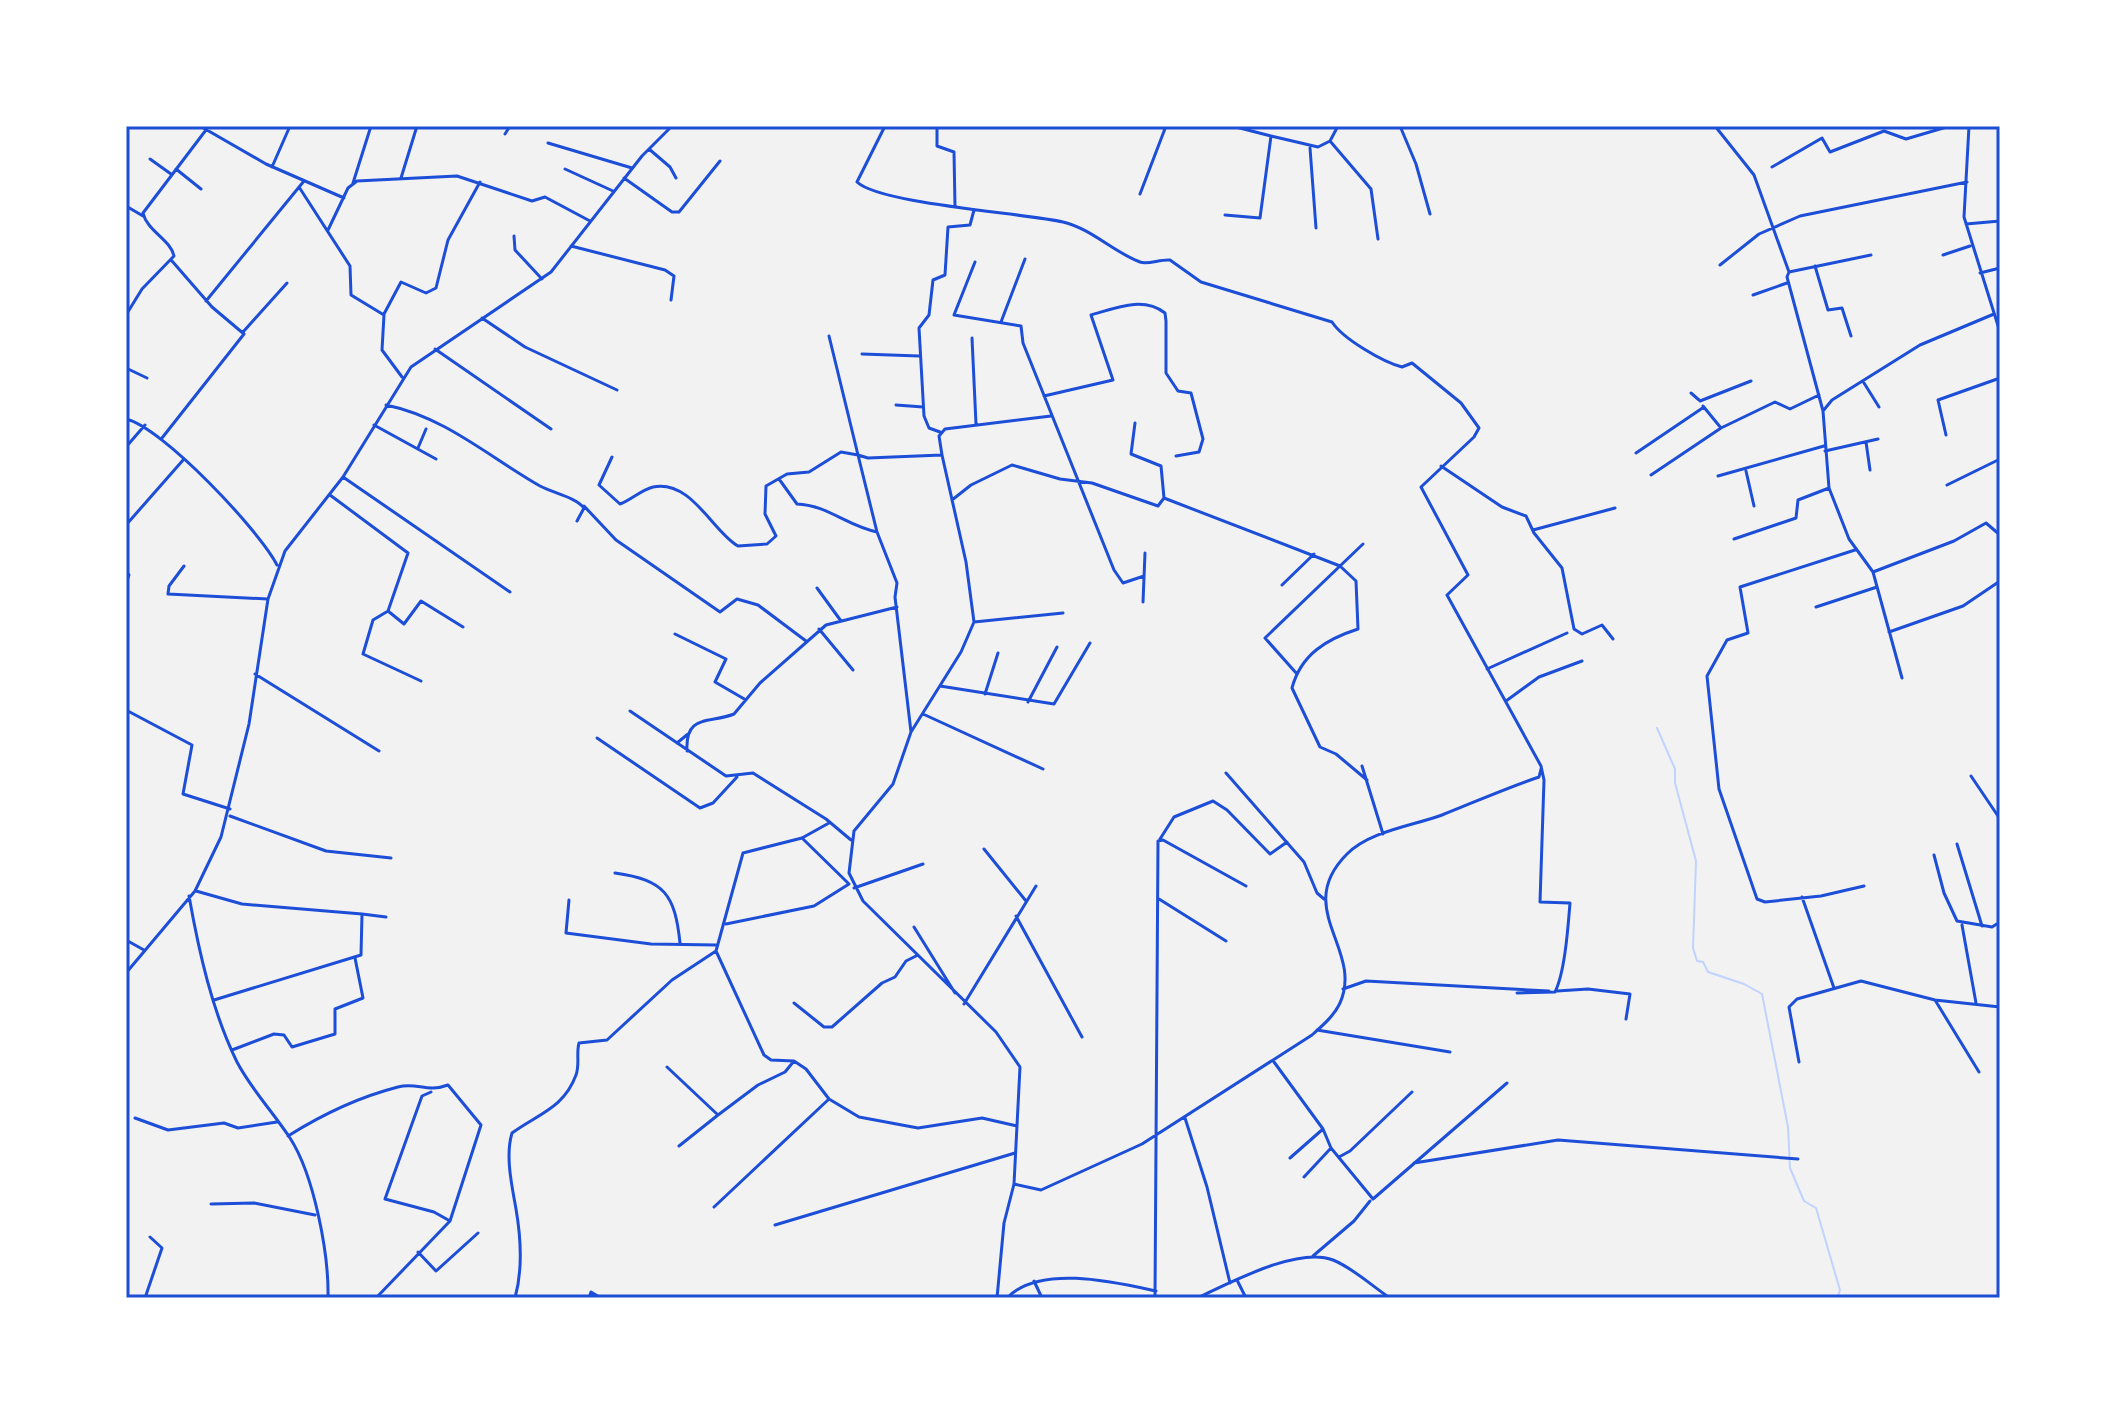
<svg xmlns="http://www.w3.org/2000/svg" width="2126" height="1424" font-family="'Golos Text',sans-serif">
	<style>
		.lines { fill: none; stroke-linecap: round; stroke-linejoin: round }
		.stream { stroke: #bfd3fe; stroke-width: 2 }
		.minor { stroke: #1d4ed8; stroke-width: 3 }
		.neatline { fill: none; stroke: #1d4ed8; stroke-width: 3 }
	</style>
	<rect width="100%" height="100%" fill="#f2f2f2"/>
	<g class="lines">
		<path class="stream" d="M1657,728L1675,769V783L1696,861L1693,948L1697,961L1703,962L1708,972L1744,984L1762,994L1788,1127L1790,1168L1804,1201L1816,1208L1840,1290L1837,1298"/>
		<path class="minor" d="M200,126L266,164L344,198
			M885,126L857,182C880,204 1024,213 1063,222C1092,229 1113,252 1140,262C1148,265 1160,259 1170,260L1201,282L1332,322C1343,339 1383,362 1402,367L1412,363L1461,403L1479,428L1474,437L1421,487L1468,575L1447,595L1541,766L1544,780L1540,902L1570,903C1568,927 1565,972 1555,992L1517,993
			M937,126V146L954,152L955,207
			M1232,126L1271,136
			M1400,126L1416,164L1430,214
			M1715,126L1754,175L1789,272
			M1969,126L1964,217L2000,332
			M505,134L510,126
			M1330,141L1371,189L1378,239
			M548,143L632,168
			M1310,148L1316,228
			M649,149L670,167L676,178
			M150,159L171,174
			M272,167L290,126
			M1772,167L1822,138L1830,152L1884,131L1906,139L1950,126
			M176,169L201,189
			M565,169L613,191
			M401,178L417,126
			M624,178L672,212H679L720,161
			M353,183L371,126
			M299,187L350,266L351,295L384,315L382,350L402,377
			M1140,194L1166,126
			M126,206L143,216
			M1225,215L1260,218L1271,136L1318,147L1330,141L1338,126
			M1966,224L2000,221
			M328,230L348,188L357,181L457,176L532,201L545,197L590,221
			M514,236L515,250L542,279
			M571,246L665,270L674,276L671,300
			M1943,255L1970,246
			M975,262L954,315L1021,326L1023,343L1114,570L1123,583L1144,576
			M1720,265L1759,234L1800,216L1967,182
			M1815,266L1828,310L1842,308L1851,336
			M1980,273L2000,268
			M1753,295L1787,283
			M206,301L304,181
			M384,314L401,282L426,293L436,288L448,240L480,182
			M126,315L142,289L174,256C171,240 147,231 143,213L209,126
			M482,318L525,347L617,390
			M1001,322L1025,259
			M243,332L287,283
			M829,336L858,455L868,458L942,455L966,562L974,622L961,652L911,732L893,784L854,831L849,873L863,901L996,1032L1020,1067L1014,1184L1004,1223L997,1298
			M972,338L976,424
			M435,349L551,429
			M862,354L919,356
			M126,368L147,378
			M1864,383L1879,407
			M1691,393L1699,400
			M1044,396L1113,380L1091,315C1116,308 1143,296 1165,313L1166,321V373L1178,391L1191,393L1203,439L1199,452L1176,456
			M1700,401L1751,381
			M386,405C445,417 489,457 540,486C553,493 575,497 584,508L577,521
			M896,405L923,407
			M1703,406L1721,428
			M1823,411L1787,277L1789,272L1871,255
			M126,419C162,427 260,531 277,565
			M374,425L436,459
			M940,432L929,428L924,416L919,328L929,315L933,280L945,275L948,227L970,225L974,210
			M1946,435L1938,400L2000,378
			M162,438L244,334L212,307L172,261
			M1866,442L1870,470
			M126,447L145,425
			M418,448L426,429
			M1825,451L1878,439
			M1636,453L1704,407
			M942,455L939,436L945,429L1051,416
			M612,457L599,485L620,504C631,500 641,490 653,487C691,479 713,532 738,546L767,544L776,536L765,514L766,486L787,474L809,472L841,452L858,455L877,532
			M1441,466L1502,507L1526,516L1534,533L1562,568L1574,629L1582,634L1602,625L1613,639
			M1746,471L1754,506
			M1651,475L1721,428L1775,402L1790,409L1819,395
			M1718,476L1824,446
			M343,477L510,592
			M779,479L797,504C827,505 847,526 877,532L897,583L895,597L911,732
			M1947,485L2000,459
			M330,495L408,553L388,611L373,620L363,654L421,681
			M1164,498L1340,566L1265,638L1297,674
			M952,500L971,485L1012,465L1060,479L1092,483L1158,506L1164,498L1161,466L1131,454L1135,423
			M584,506L616,540L720,612L737,599L758,605L806,641
			M126,525L184,459
			M1533,530L1615,508
			M1734,539L1796,518L1798,500L1829,488
			M1363,544L1340,566L1356,581L1358,629C1327,639 1301,654 1292,688L1320,747L1336,754L1367,780
			M1855,550L1740,587L1748,633L1727,640L1707,676L1719,789L1757,899L1765,902L1821,896L1864,886
			M184,566L169,586L168,594L268,599
			M126,571L129,575L126,583
			M1873,572L1954,541L1986,523L2000,535
			M1282,585L1314,554
			M817,588L841,621
			M1143,602L1145,553
			M1816,607L1877,587
			M388,611L404,624L421,601L463,627
			M974,622L1063,613
			M819,629L853,670
			M1889,632L1963,606L2000,581
			M675,634L726,659L715,682L746,700
			M1487,669L1567,633
			M255,674L379,751
			M1902,678L1873,572L1849,539L1829,488L1823,411L1832,400L1920,345L1994,314
			M940,686L1054,704L1090,643
			M985,694L998,653
			M1506,701L1539,677L1582,661
			M1028,702L1057,647
			M126,710L192,745L183,794L230,809
			M630,711L726,776L753,773L826,819L851,840
			M923,714L1043,769
			M597,738L700,808L713,803L737,777
			M677,743L688,734
			M687,751C685,713 710,724 734,714L760,683L826,625L897,607
			M1362,766L1383,834
			M1226,773L1304,862L1317,893L1324,899
			M1971,776L2000,819
			M230,816L326,851L391,858
			M802,838L848,883
			M1160,839L1174,817L1213,801L1227,810L1270,854L1287,842
			M1957,844L1982,926
			M984,849L1026,901
			M1934,855L1944,893L1957,921L1992,927L2000,922
			M615,873C665,880 675,895 680,943
			M854,888L923,864
			M196,891L242,904L362,914L361,955L214,1000
			M189,896C199,952 212,1011 237,1062C251,1089 273,1112 290,1138C314,1175 329,1254 328,1298
			M1802,897L1834,988
			M1159,899L1226,941
			M569,900L566,933L651,944L716,945
			M362,914L386,917
			M1016,916L1082,1037
			M726,924L814,906L849,884
			M1962,925L1976,1003
			M914,927L955,993
			M126,940L144,950
			M716,951L743,853L802,838L829,823
			M126,973L195,891L221,837L249,724L268,599L285,551L343,477L411,367L551,272L642,156L672,126
			M1343,989L1366,981L1549,991
			M1557,991L1588,989L1630,994L1626,1019
			M1935,1000L1979,1072
			M794,1003L824,1027H832L882,983L895,977L906,961L918,955
			M964,1004L1036,886
			M1317,1030L1450,1052
			M232,1050L274,1034L284,1035L292,1047L335,1034V1009L363,998L355,958
			M1274,1062L1323,1129L1331,1148
			M1799,1062L1789,1007L1797,999L1861,981L1935,1000L2000,1007
			M667,1067L718,1115L758,1085L785,1072L794,1061
			M431,1092L422,1096L385,1199L434,1212L450,1221
			M135,1118L168,1130L224,1123L238,1128L277,1122
			M1185,1118L1207,1187L1230,1283
			M288,1136C323,1114 359,1097 398,1087C417,1082 427,1093 448,1085L481,1125L450,1221L376,1298
			M679,1146L718,1115
			M1339,1157L1350,1151L1412,1092
			M1290,1158L1323,1129
			M1414,1163L1558,1140L1798,1159
			M1304,1177L1331,1148L1373,1199L1507,1083
			M1014,1184L1041,1190L1142,1144L1312,1035C1322,1026 1334,1016 1340,1003C1364,949 1292,909 1347,854C1370,831 1412,826 1442,815C1475,802 1506,788 1539,777L1541,769
			M211,1204L254,1203L315,1215
			M714,1207L829,1099
			M775,1225L1015,1153
			M418,1252L436,1271L478,1233
			M1313,1256L1354,1221L1370,1201
			M1237,1280L1246,1298
			M1034,1281L1042,1298
			M145,1298L162,1248L150,1237
			M515,1298C523,1269 521,1238 516,1209C512,1186 505,1156 512,1133C538,1114 564,1108 576,1075C580,1064 576,1054 579,1043L607,1040L672,980L716,951L764,1055L771,1060L794,1061L806,1069L829,1099L859,1117L918,1128L982,1118L1017,1126
			M589,1298L591,1292L601,1298
			M1007,1298C1039,1264 1115,1282 1156,1291
			M1155,1298L1158,841L1163,840L1246,886
			M1197,1298C1230,1283 1298,1246 1333,1260C1353,1268 1372,1286 1390,1298"/>
	</g>
	<rect width="2126" height="1424" fill="none" stroke="#ffffff" stroke-width="256"/>
	<rect x="128" y="128" width="1870" height="1168" class="neatline"/>
</svg>
